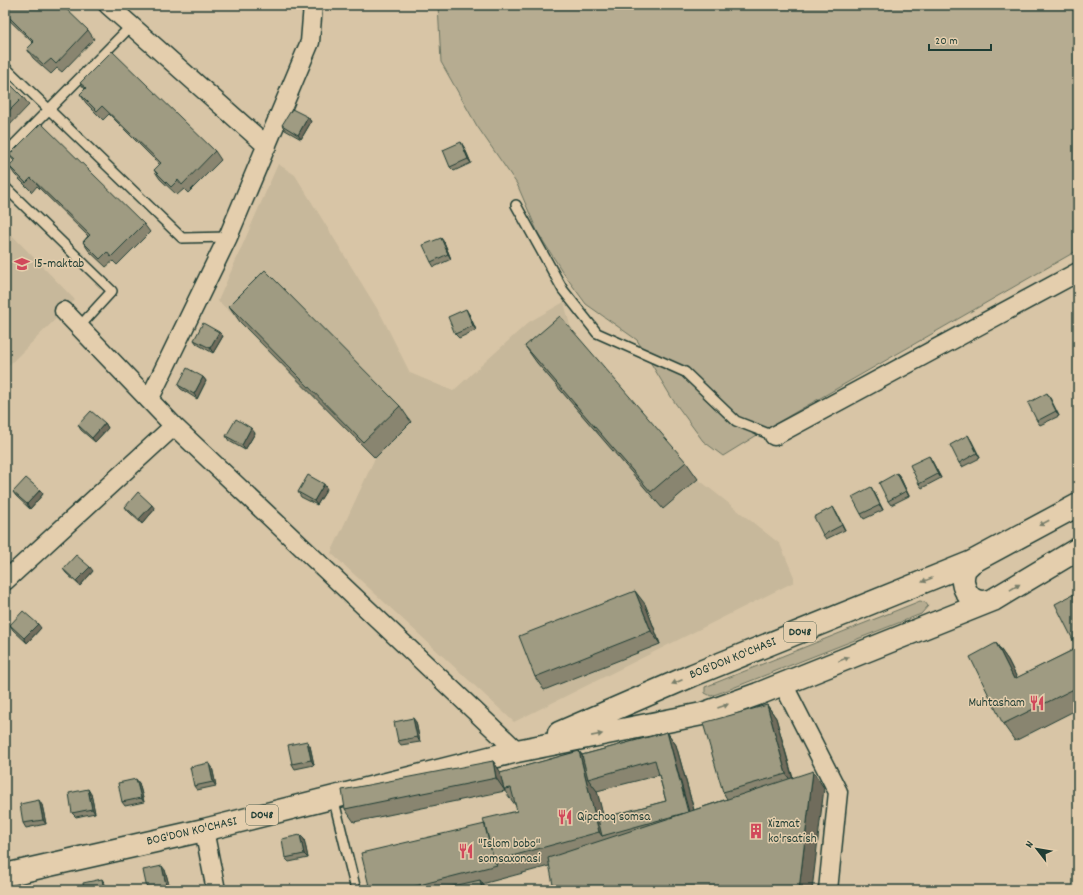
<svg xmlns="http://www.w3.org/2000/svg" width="1083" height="895" font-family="Dekko,sans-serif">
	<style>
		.built { fill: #c7b89b }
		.green { fill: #b6ac91; stroke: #6a7462 }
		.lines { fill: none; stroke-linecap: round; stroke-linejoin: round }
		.lane-casing { stroke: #1f3d34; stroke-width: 12 }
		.street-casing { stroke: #1f3d34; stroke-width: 21 }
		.primary-casing { stroke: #1f3d34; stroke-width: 25 }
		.lane { stroke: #e4cead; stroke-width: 9 }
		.street { stroke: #e4cead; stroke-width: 18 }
		.primary { stroke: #e4cead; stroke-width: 22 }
		.wall { fill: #898570; stroke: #1f3d34; fill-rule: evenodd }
		.shaded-wall { fill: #6f6c5b; stroke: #1f3d34 }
		.building { fill: #9f9b82; stroke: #1f3d34 }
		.oneway { fill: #787e6a }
		.labels { text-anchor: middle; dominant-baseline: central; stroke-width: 3; stroke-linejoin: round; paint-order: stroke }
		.shield { fill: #e4cead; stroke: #5a6858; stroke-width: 1 }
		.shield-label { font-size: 12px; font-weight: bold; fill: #1f3d34 }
		.poi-label { font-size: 13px; fill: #1f3d34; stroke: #e4cead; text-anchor: start }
		.street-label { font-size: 13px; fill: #1f3d34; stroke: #e4cead }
	</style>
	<rect width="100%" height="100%" fill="#d8c5a6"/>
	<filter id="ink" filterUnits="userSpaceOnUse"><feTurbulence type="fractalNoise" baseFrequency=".025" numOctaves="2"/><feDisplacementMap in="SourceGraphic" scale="8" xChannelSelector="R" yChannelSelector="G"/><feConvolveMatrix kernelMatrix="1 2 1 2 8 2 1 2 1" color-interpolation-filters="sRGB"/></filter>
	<g filter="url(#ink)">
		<path class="built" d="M278,164L295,175L381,315L410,373L453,391L529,322L564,302L572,333L698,479L780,544L794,577V582L514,722L331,553L375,458L241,322L218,301Z
			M5,228L75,300L5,369Z"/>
		<path class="green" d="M438,5H1078V250L775,424L723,456L703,441L673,400L637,340L586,304L564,274L538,233L517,184L477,126L441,62Z
			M920,601L925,602L928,606L921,614L725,691L711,696L705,693V687Z"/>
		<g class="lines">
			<defs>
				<path id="lane" d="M5,67L182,238L228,237
					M5,154L131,26
					M5,187L112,291L79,327
					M516,205L563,290L597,333L685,372L736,421L774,436
					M333,797L356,890"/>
				<path id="street" d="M108,5L267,146
					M64,311L174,426L517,751
					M149,400L228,237L310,42L313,5
					M774,436L1078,272
					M5,581L174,426
					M783,684L838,792L828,890
					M204,830L216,890"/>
				<path id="primary" d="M972,562C969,565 965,568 964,572C960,585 968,602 983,602C986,602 990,601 993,600
					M559,733L693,675L972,562L1078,505
					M5,875L204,830L517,751L702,714L758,694L993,600L1078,549"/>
			</defs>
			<use href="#lane" class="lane-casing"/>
			<use href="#street" class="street-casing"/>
			<use href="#primary" class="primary-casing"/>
			<use href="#lane" class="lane"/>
			<use href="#street" class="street"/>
			<use href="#primary" class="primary"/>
		</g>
		<path class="wall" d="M5,5L88,30L94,39L62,72L57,68L51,74L33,58L27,49L33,43L5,16Z
			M5,79L23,97L29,105L5,130Z
			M80,83L215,151L221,160L188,193L184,189L177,195L160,179L154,170L160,165L109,114L103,120L86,103L80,94L85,89Z
			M308,117L311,122L301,139L285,130L282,125Z
			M464,147L471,163L454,171L450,167Z
			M9,155L144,224L150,232L117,265L113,261L106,267L89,251L83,242L88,236L37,186L32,192L15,175L9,166L14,161Z
			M444,242L451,259L434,267L431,262Z
			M229,306L400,406L411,422L375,458L240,322Z
			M469,314L476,330L459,338L455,334Z
			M223,336L213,353L197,344L194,340Z
			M525,346L686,462L698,479L663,509L537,363Z
			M203,377L206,381L197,399L181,389L178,385Z
			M1050,398L1059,416L1040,425L1037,421Z
			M105,423L108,428L95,442L81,430L78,425Z
			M255,433L245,450L229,441L226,436Z
			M971,440L980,458L962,467L959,463Z
			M929,456L932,461L941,478L922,488L919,484Z
			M897,473L900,477L909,496L891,505L888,501Z
			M327,489L317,505L301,497L298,492Z
			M40,490L43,494L30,509L16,496L13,492Z
			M874,492L883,510L864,519L861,514Z
			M125,507L155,509L142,524L128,511Z
			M836,512L845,530L826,539L823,535Z
			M63,569L93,571L80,586L66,573Z
			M1078,592V709L1015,741L1003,724L996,643L1008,660L1017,678L1077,648Z
			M645,604L660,644L544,690L535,677Z
			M10,625L41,628L27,643L13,630Z
			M767,705L776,718L793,778L824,788L549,866L482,884L487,890H370L485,824L517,811L516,806L504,790L505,791L354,822L345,809L493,761L501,773L579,751L582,755L667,732L676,745L694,810L727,799L723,792ZM659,775L666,801L603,818L597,791Z
			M416,722L420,742L401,745L398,741Z
			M310,746L314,765L295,769L292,764Z
			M212,767L216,786L197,790L194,786Z
			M139,783L144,802L125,806L122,802Z
			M91,794L95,813L76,817L72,813Z
			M42,805L46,824L26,828L23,823Z
			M300,835L304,839L308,858L289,862L285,858Z
			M165,870L170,889L166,890H148L147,889Z"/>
		<path class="shaded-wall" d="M308,117L311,122L301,139L298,135Z
			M461,142L464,147L471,163L468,159Z
			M441,238L444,242L451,259L448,254Z
			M466,309L469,314L476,330L473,326Z
			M219,332L223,336L213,353L210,348Z
			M203,377L206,381L197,399L194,394Z
			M1047,393L1050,398L1059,416L1056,411Z
			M105,423L108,428L95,442L92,438Z
			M251,428L255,433L245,450L242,445Z
			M968,435L971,440L980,458L977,453Z
			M929,456L932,461L941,478L938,474Z
			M897,473L900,477L909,496L906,491Z
			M324,484L327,489L317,505L314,501Z
			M871,487L874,492L883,510L880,505Z
			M40,490L43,494L30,509L27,504Z
			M152,505L155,509L142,524L139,519Z
			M833,507L836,512L845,530L842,525Z
			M90,567L93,571L80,586L76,581Z
			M635,591L645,604L660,644L651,631Z
			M38,624L41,628L27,643L24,638Z
			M996,643L1008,660L1026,696L1014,679Z
			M767,705L776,718L795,787L786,774Z
			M413,718L416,722L420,742L417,737Z
			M667,732L676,745L698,825L689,812Z
			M307,741L310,746L314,765L311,760Z
			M579,751L591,768L588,779L597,791L608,834L602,836L599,832Z
			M493,761L502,774L505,791L496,778Z
			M209,763L212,767L216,786L213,782Z
			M813,771L824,788L812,890H799Z
			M136,779L139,783L144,802L141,798Z
			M88,789L91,794L95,813L92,809Z
			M39,800L42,805L46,824L43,820Z
			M300,835L304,839L308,858L304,854Z
			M162,866L165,870L170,889L166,885Z
			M102,879L105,884L106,890H104Z
			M480,880L487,890H482Z"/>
		<path class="building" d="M5,5H62L88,30L56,64L51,59L44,65L27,49L34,42L5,13Z
			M112,51L215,151L182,185L178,180L171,187L154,170L161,163L102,106L97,111L80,94L86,88L80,83Z
			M5,79L23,97L5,115Z
			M292,109L308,117L298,135L282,125Z
			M41,123L144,224L111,257L107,252L100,259L83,242L90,235L31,178L26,183L9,166L15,160L9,155Z
			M461,142L468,159L450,167L443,150Z
			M441,238L448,254L431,262L423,245Z
			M265,270L400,406L363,442L229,306Z
			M466,309L473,326L455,334L448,317Z
			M560,316L686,462L651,492L525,346Z
			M203,323L219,332L210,348L194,340Z
			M187,368L203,377L194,394L178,385Z
			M1047,393L1056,411L1037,421L1028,403Z
			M91,411L105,423L92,438L78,425Z
			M236,419L251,428L242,445L226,436Z
			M968,435L977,453L959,463L950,445Z
			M929,456L938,474L919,484L910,465Z
			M897,473L906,491L888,501L879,483Z
			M308,475L324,484L314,501L298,492Z
			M26,478L40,490L27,504L13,492Z
			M871,487L880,505L861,514L852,497Z
			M138,492L152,505L139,519L125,507Z
			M833,507L842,525L823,535L814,517Z
			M76,555L90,567L76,581L63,569Z
			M635,591L651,631L535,677L519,636Z
			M1078,592V687L1003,724L970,657L996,643L1014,679L1077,648L1055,604Z
			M23,611L38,624L24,638L10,625Z
			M767,705L786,774L723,792L703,723Z
			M413,718L417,737L398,741L394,722Z
			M667,732L688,812L602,836L598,819L666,801L655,760L588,779L582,755Z
			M307,741L311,760L292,764L288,745Z
			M579,751L599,832L494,861L483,819L517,811L511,788L504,789L500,773Z
			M493,761L496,778L345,809L342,790Z
			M209,763L213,782L194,786L190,767Z
			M813,771L799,890H554L548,858Z
			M136,779L141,798L122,802L118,783Z
			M88,789L92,809L72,813L69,793Z
			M39,800L43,820L23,823L20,804Z
			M485,824L494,861L497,865L400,890H370L361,853Z
			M300,835L304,854L285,858L282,839Z
			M162,866L166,885L147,889L143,870Z
			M102,879L104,890H84L83,883Z
			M480,880L482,890H436Z"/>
		<defs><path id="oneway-solid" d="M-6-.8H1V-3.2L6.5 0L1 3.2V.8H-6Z"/></defs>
		<g class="oneway">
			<use href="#oneway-solid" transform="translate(1044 523) rotate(152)"/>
			<use href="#oneway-solid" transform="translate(927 580) rotate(158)"/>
			<use href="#oneway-solid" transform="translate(1015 587) rotate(-31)"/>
			<use href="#oneway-solid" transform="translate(844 659) rotate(-22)"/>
			<use href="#oneway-solid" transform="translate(677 682) rotate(157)"/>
			<use href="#oneway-solid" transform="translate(723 706) rotate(-20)"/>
			<use href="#oneway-solid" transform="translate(597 735) rotate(-11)"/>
		</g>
	</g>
	<defs>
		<symbol id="school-bare" viewBox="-9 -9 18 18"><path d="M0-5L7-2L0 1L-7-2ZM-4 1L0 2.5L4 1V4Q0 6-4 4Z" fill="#d1495b" stroke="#e4cead" stroke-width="2.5" paint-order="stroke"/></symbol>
		<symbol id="restaurant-bare" viewBox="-9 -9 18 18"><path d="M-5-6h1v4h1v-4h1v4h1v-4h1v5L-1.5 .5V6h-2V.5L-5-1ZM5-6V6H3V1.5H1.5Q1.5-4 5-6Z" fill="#d1495b" stroke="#e4cead" stroke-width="2.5" paint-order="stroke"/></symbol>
		<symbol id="building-bare" viewBox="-9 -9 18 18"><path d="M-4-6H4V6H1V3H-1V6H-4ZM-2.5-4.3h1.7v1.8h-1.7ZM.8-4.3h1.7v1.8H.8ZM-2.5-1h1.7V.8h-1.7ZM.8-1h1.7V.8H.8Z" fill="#d1495b" stroke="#e4cead" stroke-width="2.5" paint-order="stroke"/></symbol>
	</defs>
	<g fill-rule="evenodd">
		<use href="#school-bare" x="11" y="253" width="22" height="22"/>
		<use href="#restaurant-bare" x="1026" y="692" width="22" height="22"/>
		<use href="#restaurant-bare" x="554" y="806" width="22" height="22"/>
		<use href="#building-bare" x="745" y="820" width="22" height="22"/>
		<use href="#restaurant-bare" x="455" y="840" width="22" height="22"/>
	</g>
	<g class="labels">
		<g class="shield">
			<rect x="784" y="622" width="32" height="20" rx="3"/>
			<rect x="246" y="805" width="32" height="20" rx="3"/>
		</g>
		<g class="shield-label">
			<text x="800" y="632">D048</text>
			<text x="262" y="815">D048</text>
		</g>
		<g class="poi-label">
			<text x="34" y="264">15-maktab</text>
			<text x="1025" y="703" text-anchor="end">Muhtasham</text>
			<text x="577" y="817">Qipchoq somsa</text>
			<text x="768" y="824">Xizmat<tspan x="768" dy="15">ko'rsatish</tspan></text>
			<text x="478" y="844">"Islom bobo"<tspan x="478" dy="15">somsaxonasi</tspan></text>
		</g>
		<g class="street-label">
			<text transform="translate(733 659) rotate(-22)">BOG'DON KO'CHASI</text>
			<text transform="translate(192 832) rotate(-13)">BOG'DON KO'CHASI</text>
		</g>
	</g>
	<rect width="1083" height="895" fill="none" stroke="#e4cead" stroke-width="20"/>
	<rect x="10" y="10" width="1063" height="875" fill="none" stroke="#1f3d34" stroke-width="1.5" filter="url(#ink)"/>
	<g transform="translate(1037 849) rotate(301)" stroke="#e4cead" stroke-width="3" paint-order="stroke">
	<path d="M0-3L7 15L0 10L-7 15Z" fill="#1f3d34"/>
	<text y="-6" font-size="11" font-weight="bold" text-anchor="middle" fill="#1f3d34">N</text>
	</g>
	<path d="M929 44v6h62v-6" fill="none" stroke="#1f3d34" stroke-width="2"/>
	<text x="935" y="44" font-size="12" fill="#1f3d34" stroke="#e4cead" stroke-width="3" paint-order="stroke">20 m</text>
</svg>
